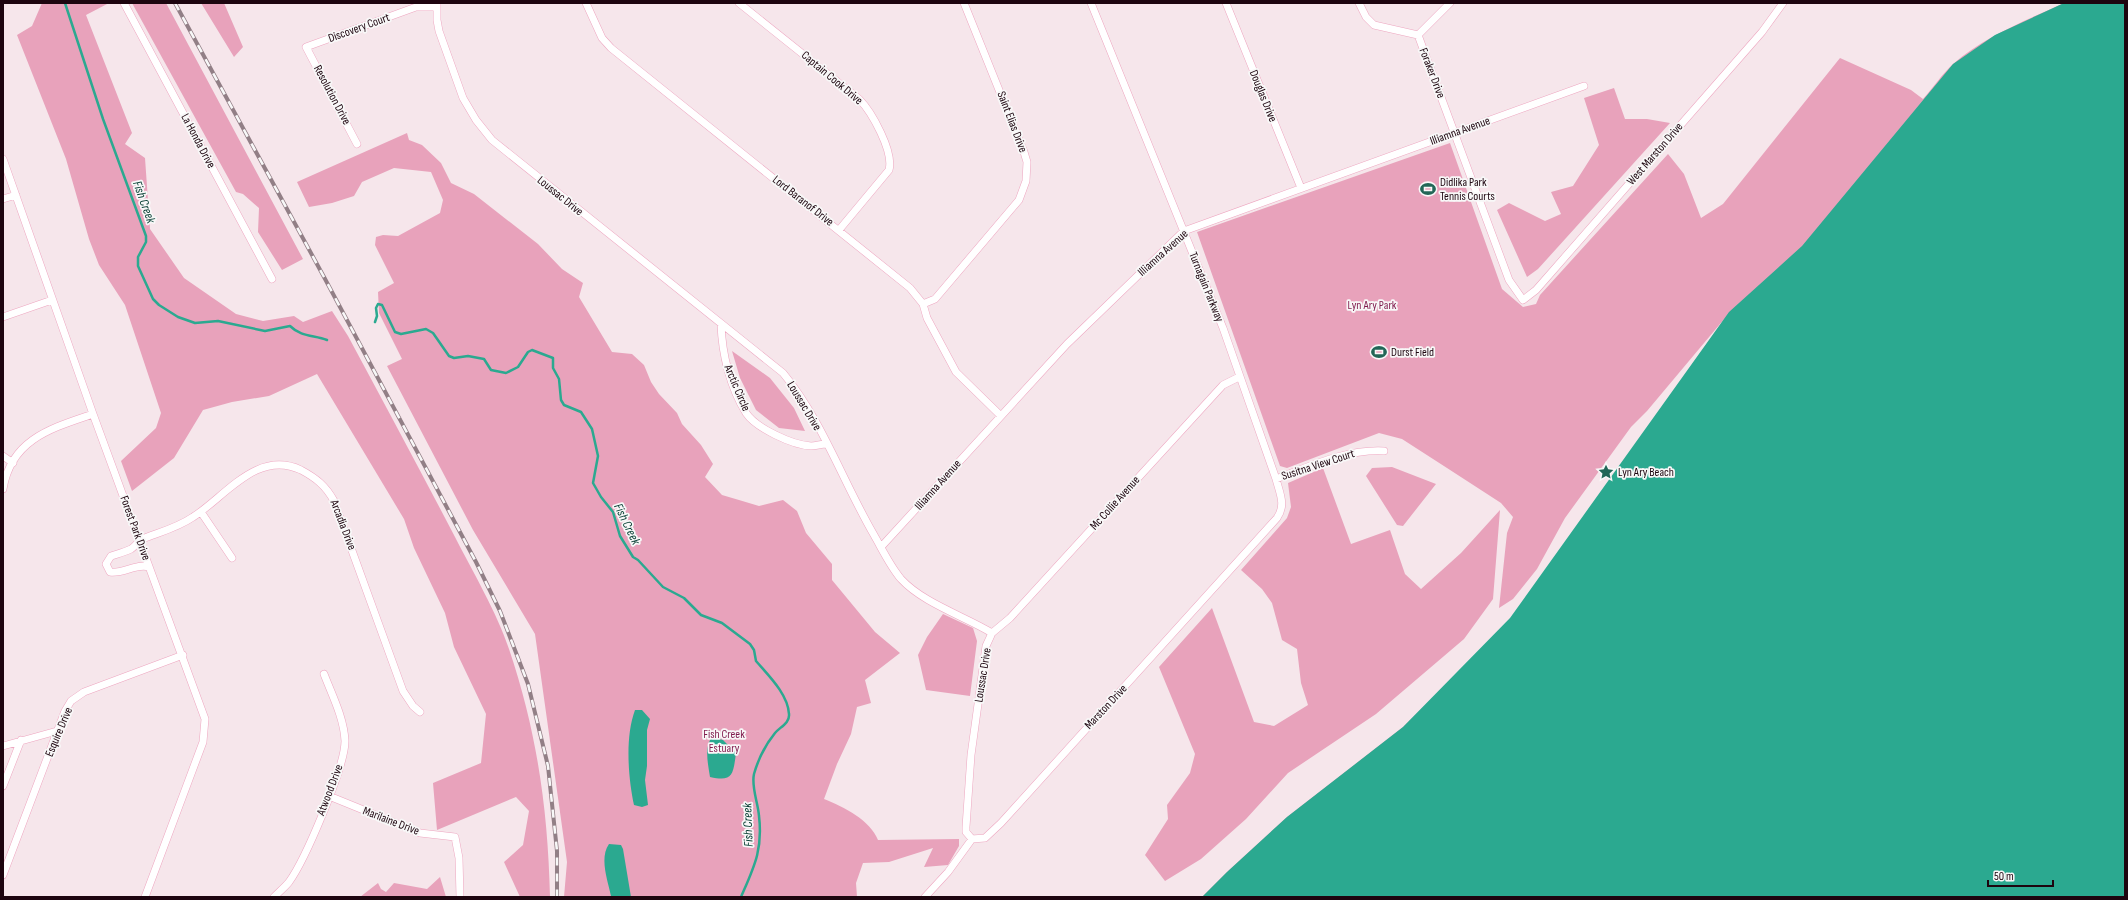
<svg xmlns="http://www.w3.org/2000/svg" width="2128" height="900" font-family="'Sofia Sans Condensed',sans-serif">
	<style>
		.green { fill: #e8a2bb }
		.water { fill: #2ba990 }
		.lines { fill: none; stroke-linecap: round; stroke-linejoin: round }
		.stream { stroke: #2ba990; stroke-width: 2.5 }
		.street-casing { stroke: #eea6c0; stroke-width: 8 }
		.street { stroke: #fff; stroke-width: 7 }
		.rail-casing { stroke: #927f86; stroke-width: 4 }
		.rail { stroke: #f8f8f8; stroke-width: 2.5; stroke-dasharray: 8; stroke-linecap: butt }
		.labels { text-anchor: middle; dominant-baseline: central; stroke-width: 3.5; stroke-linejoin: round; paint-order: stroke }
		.street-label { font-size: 12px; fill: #1d050f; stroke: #f8f8f8 }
		.poi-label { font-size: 12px; fill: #1d050f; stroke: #f8f8f8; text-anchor: start }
		.park-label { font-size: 12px; fill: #7f184b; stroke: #f8f8f8 }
		.water-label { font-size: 13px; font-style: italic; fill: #053d32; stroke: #f8f8f8 }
	</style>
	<rect width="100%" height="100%" fill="#f6e6eb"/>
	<path class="green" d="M42,3H109L86,15L132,133L125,144L145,158L150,229L184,278L236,314L263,321L294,316L303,322L332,311L348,336C384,403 420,470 455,537C473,572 497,613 509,649C537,732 548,810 550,897H520L504,862L523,845L529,811L516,797L437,830L433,783L481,763L486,714L454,647L445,613L414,548L404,519L317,374L269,396L232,402L203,410L174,458L132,491L121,461L156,428L161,413L125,305L99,265L89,239L66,159L17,35L32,26Z
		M132,3H166L303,259L282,270L258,232L259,208L243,194L236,192Z
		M201,3H224L243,47L234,57Z
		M2064,3H2125V377L1202,897L1227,872L1287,817L1403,727L1512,620L1725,318L1647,411L1631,427L1565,518L1537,569L1513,599L1499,608L1507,533L1513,517L1501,503L1447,468L1402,439L1379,433L1287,468L1280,466L1197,232L1450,143L1502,289L1523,307L1536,304L1540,295L1668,154L1684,174L1701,218L1723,204L1840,58L1911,90L1923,99C1933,88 1942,74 1953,64C1985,36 2027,20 2064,3Z
		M1614,88L1625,119H1647L1670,123L1538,269L1527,277L1497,210L1509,203L1545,221L1561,214L1551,192L1573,186L1599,145L1584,98Z
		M407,133L409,140L422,145L441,163L451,183L474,194L538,244L562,269L583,283L579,297L612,352L632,354L644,365L651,382L659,394L677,413L682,424L701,445L713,464L705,477L722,495L739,500L759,506L783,500L797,511L806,533L832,564V580L875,632L900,653L865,680L871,703L857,707L851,734L837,764L824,799C844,807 870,820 878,840L959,839V846L948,865L924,867L933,848L889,862L863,863L856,883L857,897H564L567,862L535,634L473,530L387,366L402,359L379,313L378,292L394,283L375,245L376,237L383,235L398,236L440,213L443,200L431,172L394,168L362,182L354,196L332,203L309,207L297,182Z
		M732,351L770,378L794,408L805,431L779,428L756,410L740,378Z
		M1392,467L1436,484L1403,526L1397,525L1366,476L1372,468Z
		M1323,468L1351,544L1390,530L1405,574L1421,589L1461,553L1500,510L1493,599L1464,639L1376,714L1288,773L1246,819L1201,859L1165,881L1145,855L1168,819L1167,805L1190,773L1195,754L1159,667L1212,608L1254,722L1274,726L1308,705L1301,683L1297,649L1282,640L1272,603L1262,589L1241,570L1287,518L1291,507L1288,483Z
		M943,614L973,628L977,641L970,696L926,690L918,655L927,637Z
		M440,877L446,897H360L378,883L381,889L386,892L394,883L427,889Z"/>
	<path class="water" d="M2064,3H2125V897H1202L1227,872L1287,817L1403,727L1510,618L1729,312L1802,246L1953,64L1995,35Z
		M635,710H642L650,719L647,730V766L645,780L648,805L642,807L634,805C628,777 625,737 635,710Z
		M712,737L723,740L736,753C733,775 733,782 710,777C708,764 704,747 712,737Z
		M609,844L621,845L623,849L631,897L611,896C608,881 599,858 609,844Z"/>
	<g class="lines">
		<path class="stream" d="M65,3L103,119L146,236V242L138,257V266L153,299L159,305L178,317L195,323L218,321L265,331L290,326C301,337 314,335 327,340
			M375,322L377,316L376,308L378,304L382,305L395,332L401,334L426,329L433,333L449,356L454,358L468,356L484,359L491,370L506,373L518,367L528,352L532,350L553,358V368L559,379L561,400L564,405L581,412L592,429L598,456L593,483L601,497L613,512L620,536L633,557L638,560L663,587L684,598L701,615L722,623L750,644L754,650L756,661C768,675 788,694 789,714C790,723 780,727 775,733C766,744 758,760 754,774C751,787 758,802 759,816C763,850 754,867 741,897"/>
		<defs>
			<path id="street" d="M124,3L272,279
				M437,3V20L439,31L463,98L476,120L492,140L783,373C822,420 843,482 874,535C882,549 890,566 901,579C923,603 964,616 992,633
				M586,3L602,38L611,48L910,288L923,304L927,318L956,372L1001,416
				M739,3L859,99C872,112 894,152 889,170L839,230
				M1226,3L1301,188
				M1359,3L1366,17L1374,25L1418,35
				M1418,35L1509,280L1523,300L1536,290L1762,32L1783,3
				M1418,35L1450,3
				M357,144L306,47L416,7H436
				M3,159L93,414L205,719L203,742L145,897
				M3,199L16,195
				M923,304L935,299L1019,200L1026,181L1027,162L1024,152L964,3
				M3,317L52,300
				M721,324C722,354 730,387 746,413C756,428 792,445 811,446C816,446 821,444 826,444
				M3,456L13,463
				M1276,479C1311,466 1346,449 1384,451
				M3,489C11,439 52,428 93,414
				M201,512L232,558
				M881,547L1067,344L1184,231L1584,86
				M149,567C136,563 124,574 110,572L106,564L111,556C117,554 125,552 131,549C136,546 138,541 142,539C160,532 177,528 193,517C225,497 257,449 301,470C316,478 326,486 334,501L403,691L413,706L420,712
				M3,746L57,731
				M3,786L21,740
				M329,796L420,833L455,837L459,858L460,897
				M972,839L966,832V827L971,755L986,646L992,633L1010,618L1223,385L1239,377
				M3,875L65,711L71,701L84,692L183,655
				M274,897C279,892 285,887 289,882C305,860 345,767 345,741C344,718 332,695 324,674
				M925,897L948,872L972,839L985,838L1001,823L1277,518C1286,505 1280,494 1276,479L1223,328L1091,3"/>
		</defs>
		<use href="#street" class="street-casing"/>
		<use href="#street" class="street"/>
		<defs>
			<path id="rail" d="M175,3L324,277L476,562L500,611L528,684L548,766L557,851V897"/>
		</defs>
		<use href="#rail" class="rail-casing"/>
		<use href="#rail" class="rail"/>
	</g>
	<defs>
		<symbol id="stadium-bare" viewBox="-9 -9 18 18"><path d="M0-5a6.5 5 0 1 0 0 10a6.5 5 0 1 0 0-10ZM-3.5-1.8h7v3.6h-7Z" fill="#226657" stroke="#f8f8f8" stroke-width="2.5" paint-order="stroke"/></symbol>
		<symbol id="sight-bare" viewBox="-9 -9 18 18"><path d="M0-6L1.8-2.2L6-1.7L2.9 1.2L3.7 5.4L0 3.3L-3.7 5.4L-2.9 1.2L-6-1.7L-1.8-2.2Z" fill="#226657" stroke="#f8f8f8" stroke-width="2.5" paint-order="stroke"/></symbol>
	</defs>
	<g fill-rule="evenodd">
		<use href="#stadium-bare" x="1417" y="178" width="22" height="22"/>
		<use href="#stadium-bare" x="1368" y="341" width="22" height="22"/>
		<use href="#sight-bare" x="1595" y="461" width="22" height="22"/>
	</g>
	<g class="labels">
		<g class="street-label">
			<text transform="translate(359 28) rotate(-20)">Discovery Court</text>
			<text transform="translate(1432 73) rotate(69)">Foraker Drive</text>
			<text transform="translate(832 78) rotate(40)">Captain Cook Drive</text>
			<text transform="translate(332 95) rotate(62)">Resolution Drive</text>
			<text transform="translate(1263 96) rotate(68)">Douglas Drive</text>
			<text transform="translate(1012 122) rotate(69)">Saint Elias Drive</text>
			<text transform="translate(1460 131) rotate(-20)">Illiamna Avenue</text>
			<text transform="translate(198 141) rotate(62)">La Honda Drive</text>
			<text transform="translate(1655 154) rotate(-49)">West Marston Drive</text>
			<text transform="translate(560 196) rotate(39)">Loussac Drive</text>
			<text transform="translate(803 201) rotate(38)">Lord Baranof Drive</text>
			<text transform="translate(1163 253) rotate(-42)">Illiamna Avenue</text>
			<text transform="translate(1206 287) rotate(68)">Turnagain Parkway</text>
			<text transform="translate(737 388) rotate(67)">Arctic Circle</text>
			<text transform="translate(804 406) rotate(59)">Loussac Drive</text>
			<text transform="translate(1318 465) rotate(-18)">Susitna View Court</text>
			<text transform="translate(938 485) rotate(-48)">Illiamna Avenue</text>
			<text transform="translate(1115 503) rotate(-48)">Mc Collie Avenue</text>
			<text transform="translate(343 525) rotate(69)">Arcadia Drive</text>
			<text transform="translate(135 528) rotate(70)">Forest Park Drive</text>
			<text transform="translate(983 675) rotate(-81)">Loussac Drive</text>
			<text transform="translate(1106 707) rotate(-47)">Marston Drive</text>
			<text transform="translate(59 732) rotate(-67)">Esquire Drive</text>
			<text transform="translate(330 790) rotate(-69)">Atwood Drive</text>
			<text transform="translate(391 821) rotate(21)">Marilaine Drive</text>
		</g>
		<g class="poi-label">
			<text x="1440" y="182">Didlika Park<tspan x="1440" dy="14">Tennis Courts</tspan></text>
			<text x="1391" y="352">Durst Field</text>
			<text x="1618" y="472">Lyn Ary Beach</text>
		</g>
		<g class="park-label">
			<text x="1372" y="305">Lyn Ary Park</text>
			<text x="724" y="734">Fish Creek<tspan x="724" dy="14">Estuary</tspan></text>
		</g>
		<g class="water-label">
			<text transform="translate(144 202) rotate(70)">Fish Creek</text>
			<text transform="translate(627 524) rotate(64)">Fish Creek</text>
			<text transform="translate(748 825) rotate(-92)">Fish Creek</text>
		</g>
	</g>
	<rect width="2128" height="900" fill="none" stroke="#1d050f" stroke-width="8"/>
	<path d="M1988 880v6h65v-6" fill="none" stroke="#1d050f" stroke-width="2"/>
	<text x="1994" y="880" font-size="12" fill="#1d050f" stroke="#f8f8f8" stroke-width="3" paint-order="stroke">50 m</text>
</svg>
